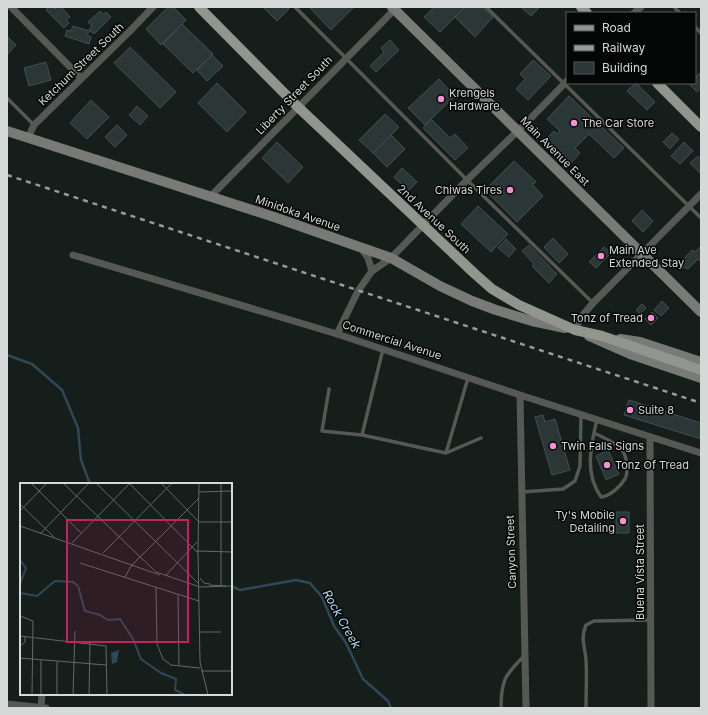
<svg xmlns="http://www.w3.org/2000/svg" width="708" height="715" font-family="Inter,sans-serif">
	<style>
		.lines { fill: none; stroke-linecap: round; stroke-linejoin: round }
		.stream { stroke: #2e4858; stroke-width: 2.5 }
		.building { fill: #2b3637; stroke: #434e4f }
		.lane { stroke: #565854; stroke-width: 3.5 }
		.street { stroke: #565854; stroke-width: 7 }
		.secondary { stroke: #777a75; stroke-width: 10 }
		.primary { stroke: #90958d; stroke-width: 10 }
		.rail { stroke: #969c9a; stroke-width: 2.5; stroke-dasharray: 5 5; stroke-linecap: butt }
		.poi-dot { fill: #f391d5; stroke: #040706; stroke-width: 1.5 }
		.labels { text-anchor: middle; dominant-baseline: central; stroke-width: 3; stroke-linejoin: round; paint-order: stroke }
		.street-label { font-size: 11px; fill: #d5dad8; stroke: #040706 }
		.poi-label { font-size: 11px; fill: #d5dad8; stroke: #040706; text-anchor: start }
		.water-label { font-size: 12px; font-style: italic; fill: #b3ddf8; stroke: #040706 }
		.inset-river { fill: none; stroke: #2e4858; stroke-width: 2 }
		.inset-road { fill: none; stroke: #626966; stroke-width: 1 }
		.view { fill: #c32261; fill-opacity: 0.15; stroke: #c32261; stroke-width: 2 }
		.inset-edge { fill: none; stroke: #d5dad8; stroke-width: 2 }
	</style>
	<rect width="100%" height="100%" fill="#151e1a"/>
	<g class="lines">
		<path class="stream" d="M7,355L32,364L62,390L78,428L81,460L90,484
			M231,586L240,590L296,580L310,583L322,597L334,626L346,643L363,679L388,701L391,708"/>
	</g>
	<path class="building" d="M49,7H53L55,9L56,7H61L70,17L66,20L69,23L64,28L46,10Z
		M168,7H173L186,20L161,45L146,29Z
		M263,7H286L289,9L277,21Z
		M309,7H354L331,30Z
		M434,7H465L440,32L424,17Z
		M465,7H482L493,17L475,37L455,17Z
		M523,7H540L531,16L522,8Z
		M100,11L103,14L106,12L111,17L94,34L89,30L92,26L88,22Z
		M182,24L213,54L193,73L163,44Z
		M73,26L89,31L87,35L91,37L89,44L65,36L67,30L71,31Z
		M7,36L16,45L7,55Z
		M390,40L399,50L376,72L370,66L384,52L381,48Z
		M130,47L176,92L160,108L114,63Z
		M212,55L223,66L207,81L197,70Z
		M533,60L551,76L528,100L516,89L525,79L520,74Z
		M46,62L51,80L29,86L24,68Z
		M701,72V88L697,92L689,84L695,83V78Z
		M439,79L455,96L425,125L408,108Z
		M217,83L246,112L227,132L198,103Z
		M636,83L655,102L647,110L627,91Z
		M569,96L624,148L614,158L589,134L575,148L580,153L570,164L545,140L554,131L557,134L560,131L547,119Z
		M91,100L109,117L87,139L70,123Z
		M137,106L148,116L140,125L129,115Z
		M385,114L399,127L373,153L359,140Z
		M431,119L450,138L455,134L468,148L455,160L423,128Z
		M117,125L127,135L115,147L105,137Z
		M672,133L679,139L670,149L663,142Z
		M391,135L405,149L387,167L373,153Z
		M277,142L303,167L288,183L262,158Z
		M684,142L693,151L680,164L671,156Z
		M698,156L701,160V171L700,173L690,163Z
		M514,161L536,182L532,184L543,196L517,222L485,190Z
		M402,168L417,182L408,191L394,177Z
		M478,206L508,234L491,252L461,224Z
		M642,210L653,221L643,232L632,221Z
		M553,238L568,254L559,263L544,247Z
		M506,239L516,249L509,257L498,248Z
		M529,245L557,274L549,283L532,266L534,264L522,251Z
		M701,246V262L698,259L688,269L684,267L682,269L678,265L692,250L695,252Z
		M604,247L611,253L596,268L589,262Z
		M662,301L669,308L661,316L654,310Z
		M642,304L646,308L640,314L636,310Z
		M652,312L658,318L651,325L645,319Z
		M629,400L701,423V439L624,415Z
		M543,415L545,422L555,419L570,470L552,475L535,417Z
		M608,450L619,474L606,480L596,456Z
		M616,512H629V533H616Z"/>
	<g class="lines">
		<path class="lane" d="M295,7L467,180L593,303
			M486,7L701,218
			M674,7L680,13
			M695,27L701,33
			M7,98L34,125
			M329,389L322,431L362,435L383,349
			M594,433C603,437 614,442 621,449C627,455 629,471 625,479C620,487 610,496 601,497C584,473 591,446 597,419
			M362,435L446,453L468,378
			M446,453L481,438
			M522,492L563,489L575,481L580,466L581,415
			M501,708C501,680 505,675 525,655
			M586,708C586,692 587,676 586,660C585,645 580,640 586,625L594,621L651,620"/>
		<path class="street" d="M11,7L81,78
			M634,13L641,7
			M28,138L34,125L130,31L153,7
			M210,197L397,7
			M361,248L368,258L372,271
			M73,255L337,334L520,395L701,453
			M575,330L582,316L593,303L701,194
			M337,334L358,291L372,271L391,258L467,180L528,121L567,81
			M520,395L526,708
			M650,437L651,708
			M7,704L46,708
			M41,708L42,694"/>
		<path class="secondary" d="M392,7L701,312
			M7,131L274,217L391,258L440,286L472,301L496,310L532,321L565,328
			M589,336L630,354L701,378
			M620,339L640,342L701,362"/>
		<path class="primary" d="M199,7L298,107L475,274L492,289L519,305L575,330L602,336L701,370
			M581,7L587,13
			M657,83L701,127"/>
		<path class="rail" d="M7,175L701,403"/>
	</g>
	<g class="poi-dot">
		<circle cx="441" cy="99" r="4"/>
		<circle cx="574" cy="123" r="4"/>
		<circle cx="510" cy="190" r="4"/>
		<circle cx="601" cy="256" r="4"/>
		<circle cx="651" cy="318" r="4"/>
		<circle cx="630" cy="410" r="4"/>
		<circle cx="553" cy="446" r="4"/>
		<circle cx="607" cy="465" r="4"/>
		<circle cx="623" cy="521" r="4"/>
	</g>
	<g class="labels">
		<g class="street-label">
			<text transform="translate(81 64) rotate(-44)">Ketchum Street South</text>
			<text transform="translate(294 95) rotate(-46)">Liberty Street South</text>
			<text transform="translate(555 151) rotate(45)">Main Avenue East</text>
			<text transform="translate(298 213) rotate(19)">Minidoka Avenue</text>
			<text transform="translate(434 219) rotate(43)">2nd Avenue South</text>
			<text transform="translate(392 340) rotate(18)">Commercial Avenue</text>
			<text transform="translate(511 552) rotate(-92)">Canyon Street</text>
			<text transform="translate(640 572) rotate(-90)">Buena Vista Street</text>
		</g>
		<g class="poi-label">
			<text x="449" y="93">Krengels<tspan x="449" dy="13">Hardware</tspan></text>
			<text x="582" y="123">The Car Store</text>
			<text x="502" y="190" text-anchor="end">Chiwas Tires</text>
			<text x="609" y="250">Main Ave<tspan x="609" dy="13">Extended Stay</tspan></text>
			<text x="643" y="318" text-anchor="end">Tonz of Tread</text>
			<text x="638" y="410">Suite 8</text>
			<text x="561" y="446">Twin Falls Signs</text>
			<text x="615" y="465">Tonz Of Tread</text>
			<text x="615" y="515" text-anchor="end">Ty's Mobile<tspan x="615" dy="13">Detailing</tspan></text>
		</g>
		<g class="water-label">
			<text transform="translate(342 619) rotate(61)">Rock Creek</text>
		</g>
	</g>
	<g transform="translate(20 483)">
		<rect width="212" height="212" fill="#151e1a"/>
		<path d="M99,167L97,179L92,181L91,170Z" fill="#2e4858"/>
		<path class="inset-river" d="M0,77L6,85L0,101M0,110L17,113L35,98L53,99L58,103L65,128L80,132L88,137L100,136L113,156L121,176L141,190L156,196L155,207L165,212"/>
		<path class="inset-road" d="M11,0L61,50M43,0L136,89L180,104L212,103M76,0L179,101M109,0L178,70L180,179L188,212M141,0L179,39H212M201,0V102M179,9L212,8M0,21L34,54M0,28L27,0M0,43L140,92M21,50L69,0M52,60L109,1M177,68L212,69M83,70L152,0M178,70L179,0M60,80L179,118M146,92L177,59M105,94L111,83L179,15M180,95L184,100L190,101M189,102L206,103M136,104L137,161L143,176L151,182L180,185M158,112L159,182M0,133L13,138L12,212M180,149H201M0,153L86,163L87,212M0,163L5,159V153M0,175L86,182M21,177V212M37,179V212M181,188H212M53,212L55,148M69,212L70,160"/>
		<path class="view" d="M47,37H168V159H47Z"/>
		<rect width="212" height="212" class="inset-edge"/>
	</g>
	<rect width="708" height="715" fill="none" stroke="#d5dad8" stroke-width="16"/>
	<rect x="566" y="12" width="130" height="72" fill="#040706" stroke="#585b5a"/>
	<rect x="574" y="25" width="20" height="6" fill="#90958d" stroke="#585b5a"/>
	<text x="602" y="32" font-size="12" fill="#d5dad8">Road</text>
	<rect x="574" y="45" width="20" height="6" fill="#969c9a" stroke="#585b5a"/>
	<text x="602" y="52" font-size="12" fill="#d5dad8">Railway</text>
	<rect x="574" y="62" width="20" height="12" fill="#2b3637" stroke="#585b5a"/>
	<text x="602" y="72" font-size="12" fill="#d5dad8">Building</text>
</svg>
